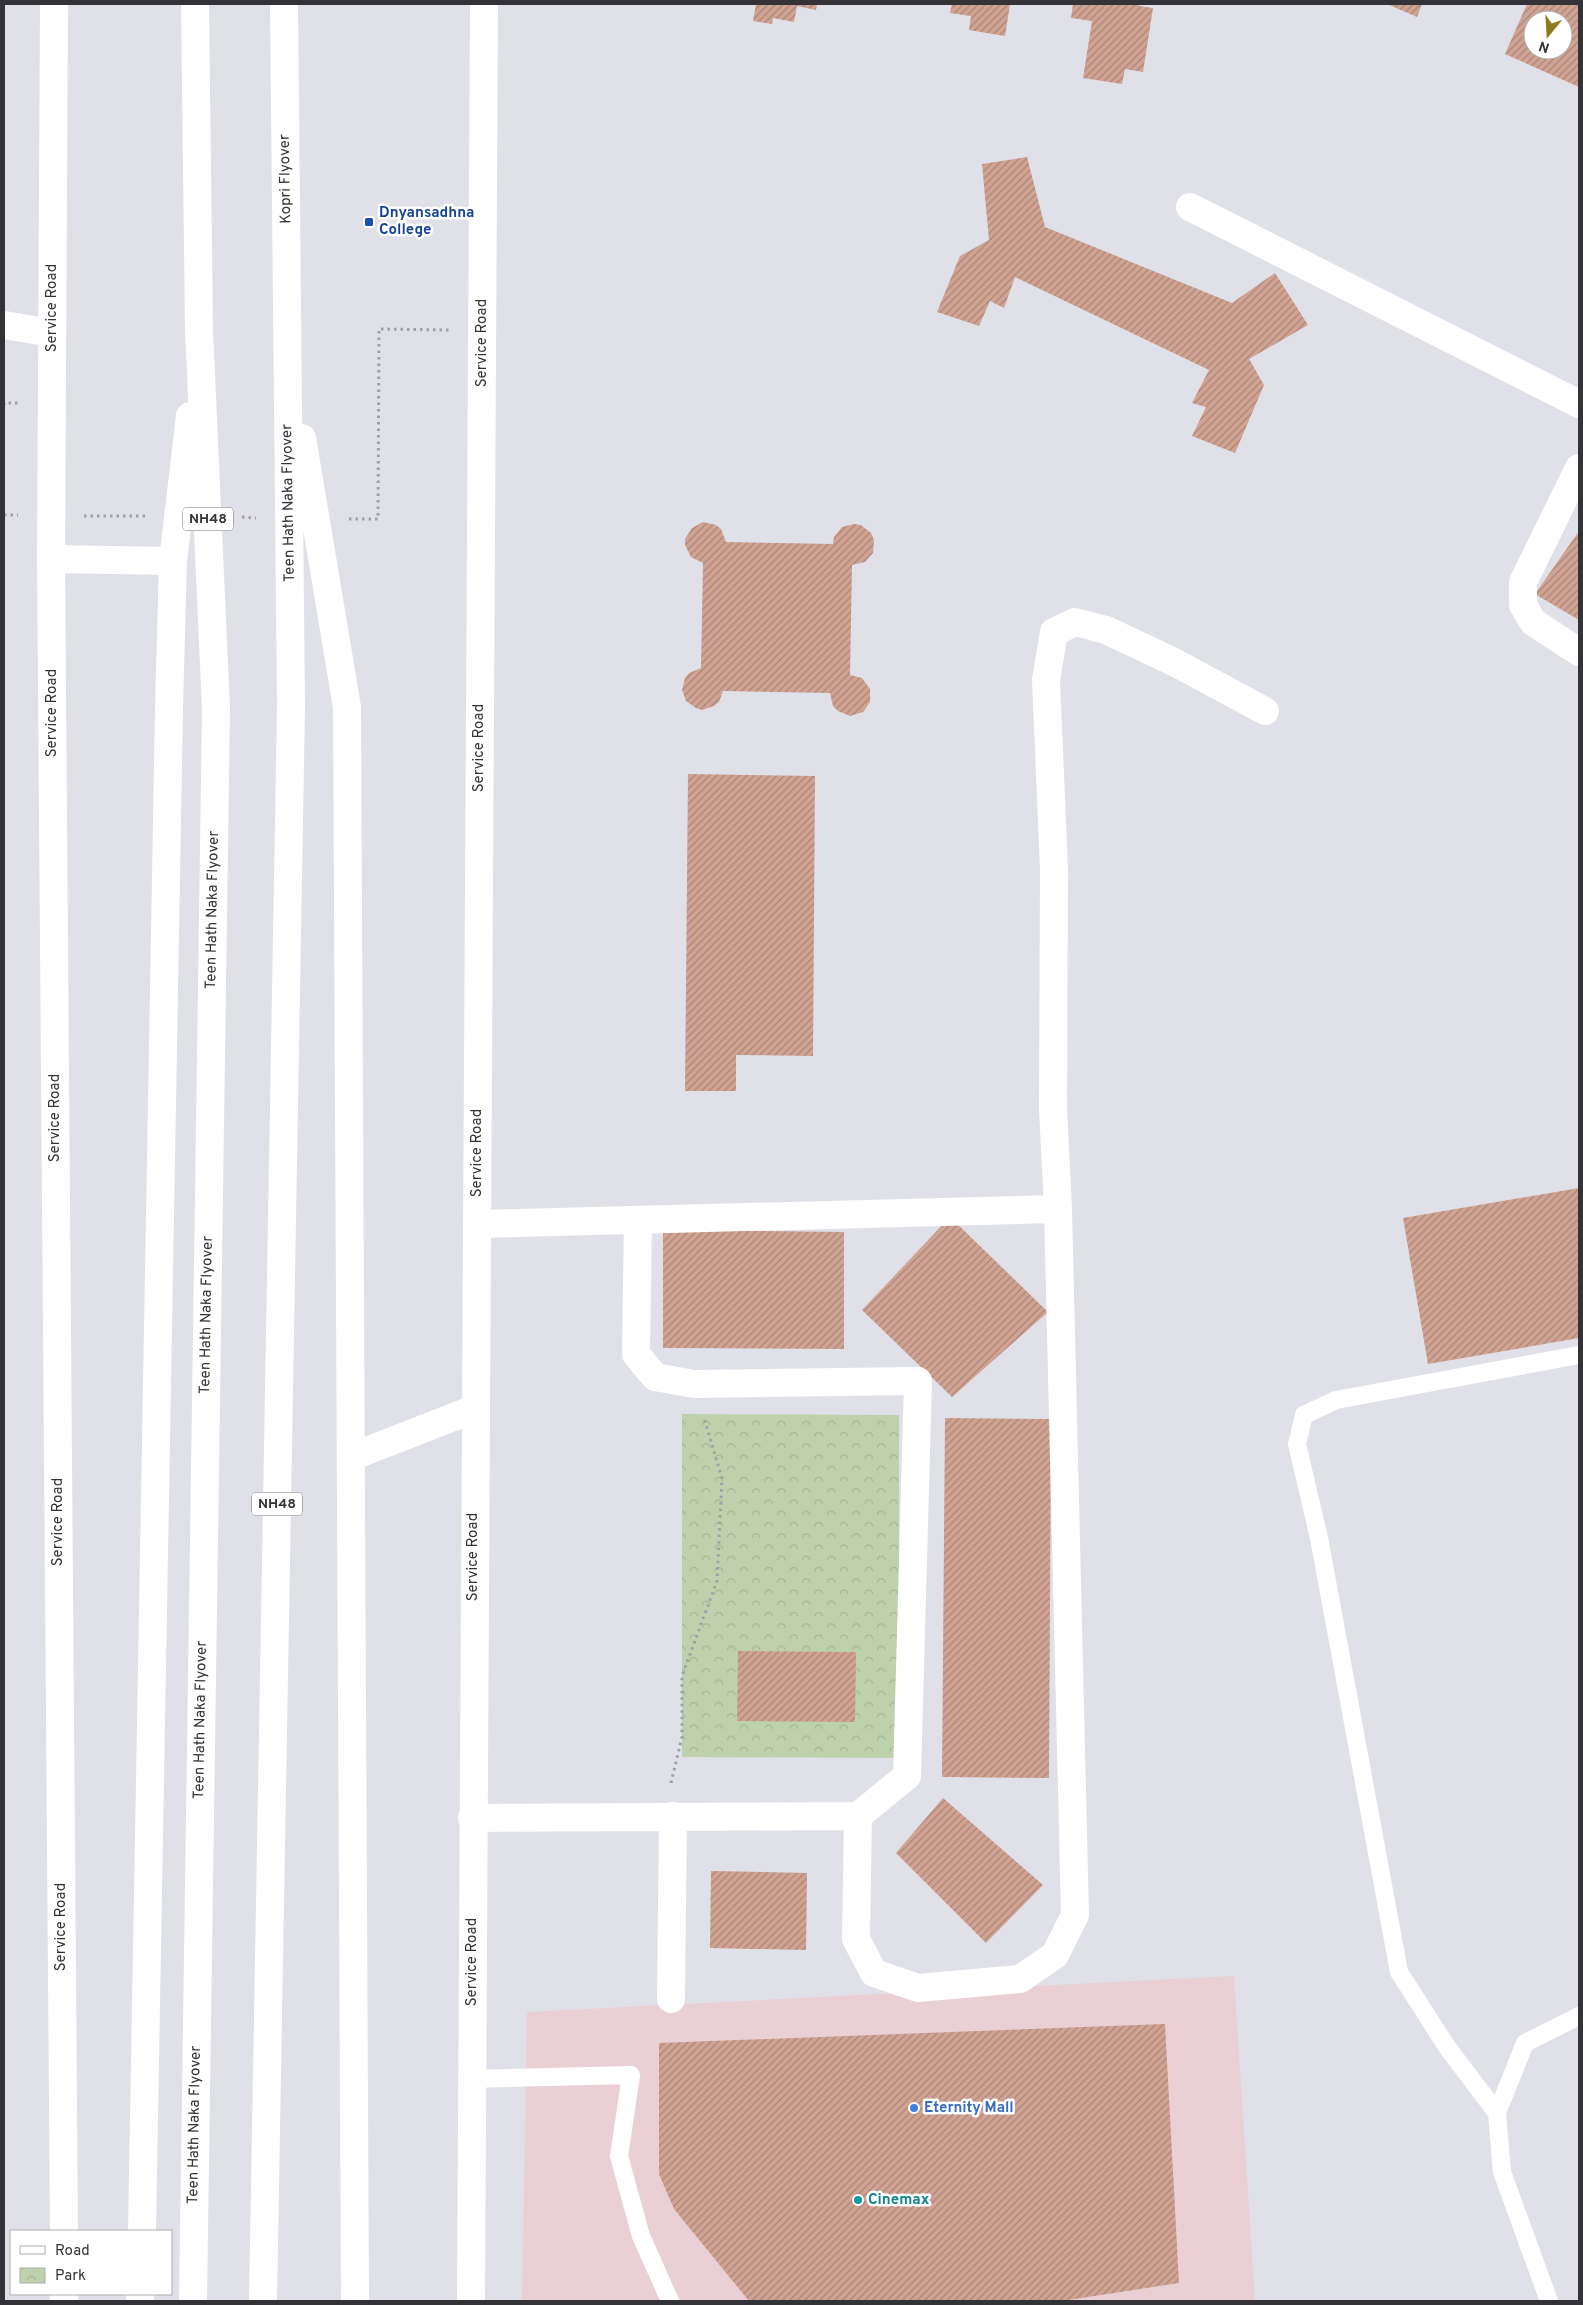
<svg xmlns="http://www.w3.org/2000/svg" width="1583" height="2305" font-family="Overpass,sans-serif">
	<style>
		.commercial { fill: #eacfd4 }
		.park { fill: url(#park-crowns) }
		.building { fill: url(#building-hatch); fill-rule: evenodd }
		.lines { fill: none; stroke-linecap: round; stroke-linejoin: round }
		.path { stroke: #a09fa6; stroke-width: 3; stroke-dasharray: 2.5 4; stroke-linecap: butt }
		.service { stroke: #fff; stroke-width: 18 }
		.minor { stroke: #fff; stroke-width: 28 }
		.tertiary { stroke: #fff; stroke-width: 28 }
		.trunk { stroke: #fff; stroke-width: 28 }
		.transit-dot { fill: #1a4fb4; stroke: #fff; stroke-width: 2 }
		.shop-dot { fill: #3f7fe0; stroke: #fff; stroke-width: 2 }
		.culture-dot { fill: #0f9aa8; stroke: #fff; stroke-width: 2 }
		.labels { text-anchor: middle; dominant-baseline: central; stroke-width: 5; stroke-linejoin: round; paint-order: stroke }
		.shield { fill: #fff; stroke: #707072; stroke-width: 1 }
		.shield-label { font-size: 14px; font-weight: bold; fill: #333236 }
		.street-label { font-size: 15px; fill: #333236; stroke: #fff }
		.transit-label { font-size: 15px; font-weight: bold; fill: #164399; stroke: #fff; text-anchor: start }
		.shop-label { font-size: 15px; font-weight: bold; fill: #366cbe; stroke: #fff; text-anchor: start }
		.culture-label { font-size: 15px; font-weight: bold; fill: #0d838f; stroke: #fff; text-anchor: start }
	</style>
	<defs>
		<pattern id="park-crowns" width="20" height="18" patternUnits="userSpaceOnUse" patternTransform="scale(1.25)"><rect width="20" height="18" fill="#bdd2ac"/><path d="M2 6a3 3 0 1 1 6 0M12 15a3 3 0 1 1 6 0" fill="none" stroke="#a3b595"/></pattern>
		<pattern id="building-hatch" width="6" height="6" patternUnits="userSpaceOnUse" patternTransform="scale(1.25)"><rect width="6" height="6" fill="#d0a392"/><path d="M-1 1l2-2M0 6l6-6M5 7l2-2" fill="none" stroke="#a98578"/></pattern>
	</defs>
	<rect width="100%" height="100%" fill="#e0e0e8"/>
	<path class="commercial" d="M1234,1976L1255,2301H522L527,2012Z"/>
	<path class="park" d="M682,1414L899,1415V1758L682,1757Z"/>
	<path class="building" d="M756,4H817L816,10L797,6L794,22L773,18L772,24L753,21Z
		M952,4H1010L1005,36L969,30L971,16L950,13Z
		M1073,4H1139V6L1153,8L1143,72L1125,69L1122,84L1083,78L1092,21L1071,18Z
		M1387,4H1422L1417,17Z
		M1527,4H1579V87L1505,54ZM1533,20H1563V50H1533Z
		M1027,157L1045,227L1232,303L1275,273L1308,325L1249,359L1264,385L1235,453L1192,436L1206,407L1192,403L1209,370L1015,277L1004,308L990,301L979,326L937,312L960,256L989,240L982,164Z
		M703,522L716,525L721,529L726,542L833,544L834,537L842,527L854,524L861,525L871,533L874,540L873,553L865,562L852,565L850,675L862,678L870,689V702L863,712L850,716L838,711L833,706L830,693L723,691L719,702L714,706L702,710L696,708L686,701L682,690L685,678L689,673L701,668L703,563L691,557L685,545V539L692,528Z
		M1579,531V620L1535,594Z
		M688,774L815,776L813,1056L736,1055V1091H685Z
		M1579,1188V1338L1428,1364L1403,1218Z
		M950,1217L1048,1312L952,1397L862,1310Z
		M663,1230L844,1232V1349L663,1348Z
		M945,1418L1051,1419L1049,1778L942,1777Z
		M738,1651L856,1652L855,1722L737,1721Z
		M943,1798L1043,1885L986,1943L896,1853Z
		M711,1871L807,1873L806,1950L710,1948Z
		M1165,2024L1179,2283L1062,2301H749L674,2209L659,2174V2043Z"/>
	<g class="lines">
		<path class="path" d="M4,405V403H19
			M4,515H18
			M84,516H146
			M242,517L256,518
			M349,519H378L379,329L450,330
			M671,1783L682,1737V1676L717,1581L722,1478L704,1418"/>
		<path class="service" d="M471,2079L631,2075L619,2156L641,2236L670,2301
			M1497,2113L1447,2047L1399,1972L1319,1538L1297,1444L1304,1415L1336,1400L1579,1355
			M1549,2301L1502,2172L1497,2113L1525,2043L1579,2016"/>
		<path class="minor" d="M1190,207L1579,404
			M4,325L52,333
			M1579,468L1523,582V605L1533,622L1579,652
			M638,1220L636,1354L655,1377L694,1384L918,1381L907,1776L858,1816
			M477,1224L1058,1209
			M472,1818L858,1816L856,1939L874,1973L918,1988L1020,1979L1055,1955L1075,1915L1058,1209L1053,1109L1054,869L1046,680L1054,632L1075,622L1106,630L1174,662L1265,711
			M671,1999L673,1816"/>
		<path class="tertiary" d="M54,4L51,559L64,2231
			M51,559L173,561
			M351,1457L474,1409
			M64,2294V2301
			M471,2301L484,4"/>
		<path class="trunk" d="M302,438L347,707L355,2301
			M142,2231L169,708L173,561L190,416
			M140,2301V2294
			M193,2301L216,709L199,330L195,4
			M263,2301L291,707L284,4"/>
	</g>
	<rect class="transit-dot" x="364" y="217" width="10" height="10" rx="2.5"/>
	<circle class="shop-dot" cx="914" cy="2108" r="5"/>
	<circle class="culture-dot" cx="858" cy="2200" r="5"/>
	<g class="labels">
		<g class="shield">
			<rect x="183" y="507.5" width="50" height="23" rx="4"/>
			<rect x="252" y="1492.5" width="50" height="23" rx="4"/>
		</g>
		<g class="shield-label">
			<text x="208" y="519">NH48</text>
			<text x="277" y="1504">NH48</text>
		</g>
		<g class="street-label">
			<text transform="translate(286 179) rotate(-91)">Kopri Flyover</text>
			<text transform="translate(52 308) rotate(-90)">Service Road</text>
			<text transform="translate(482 343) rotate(-90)">Service Road</text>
			<text transform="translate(289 503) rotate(-91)">Teen Hath Naka Flyover</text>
			<text transform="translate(52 713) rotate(-90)">Service Road</text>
			<text transform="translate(479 748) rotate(-90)">Service Road</text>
			<text transform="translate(213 910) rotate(-89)">Teen Hath Naka Flyover</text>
			<text transform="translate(55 1118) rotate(-90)">Service Road</text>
			<text transform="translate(477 1153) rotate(-90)">Service Road</text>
			<text transform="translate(207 1315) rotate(-89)">Teen Hath Naka Flyover</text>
			<text transform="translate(58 1522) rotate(-90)">Service Road</text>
			<text transform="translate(473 1557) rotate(-90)">Service Road</text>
			<text transform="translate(201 1720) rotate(-89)">Teen Hath Naka Flyover</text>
			<text transform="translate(61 1927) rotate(-90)">Service Road</text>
			<text transform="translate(472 1962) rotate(-90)">Service Road</text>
			<text transform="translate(195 2125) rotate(-89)">Teen Hath Naka Flyover</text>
		</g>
		<g class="transit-label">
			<text x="379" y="213">Dnyansadhna<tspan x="379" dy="17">College</tspan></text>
		</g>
		<g class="shop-label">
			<text x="924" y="2108">Eternity Mall</text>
		</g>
		<g class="culture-label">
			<text x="868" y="2200">Cinemax</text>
		</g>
	</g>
	<rect width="1583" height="2305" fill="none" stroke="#333236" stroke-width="10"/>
	<rect x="10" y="2230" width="162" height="65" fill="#ffffff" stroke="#adadaf"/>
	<rect x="20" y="2246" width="25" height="8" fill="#ffffff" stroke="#adadaf"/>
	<text x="55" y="2255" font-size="15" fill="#333236">Road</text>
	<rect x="20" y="2268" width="25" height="15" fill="url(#park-crowns)" stroke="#adadaf"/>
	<text x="55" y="2280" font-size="15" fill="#333236">Park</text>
	<g transform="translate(1548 35) rotate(198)"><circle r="24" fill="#ffffff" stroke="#adadaf"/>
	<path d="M0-4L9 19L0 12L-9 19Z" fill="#8e791e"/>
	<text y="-8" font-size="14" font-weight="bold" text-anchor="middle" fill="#333236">N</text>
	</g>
</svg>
